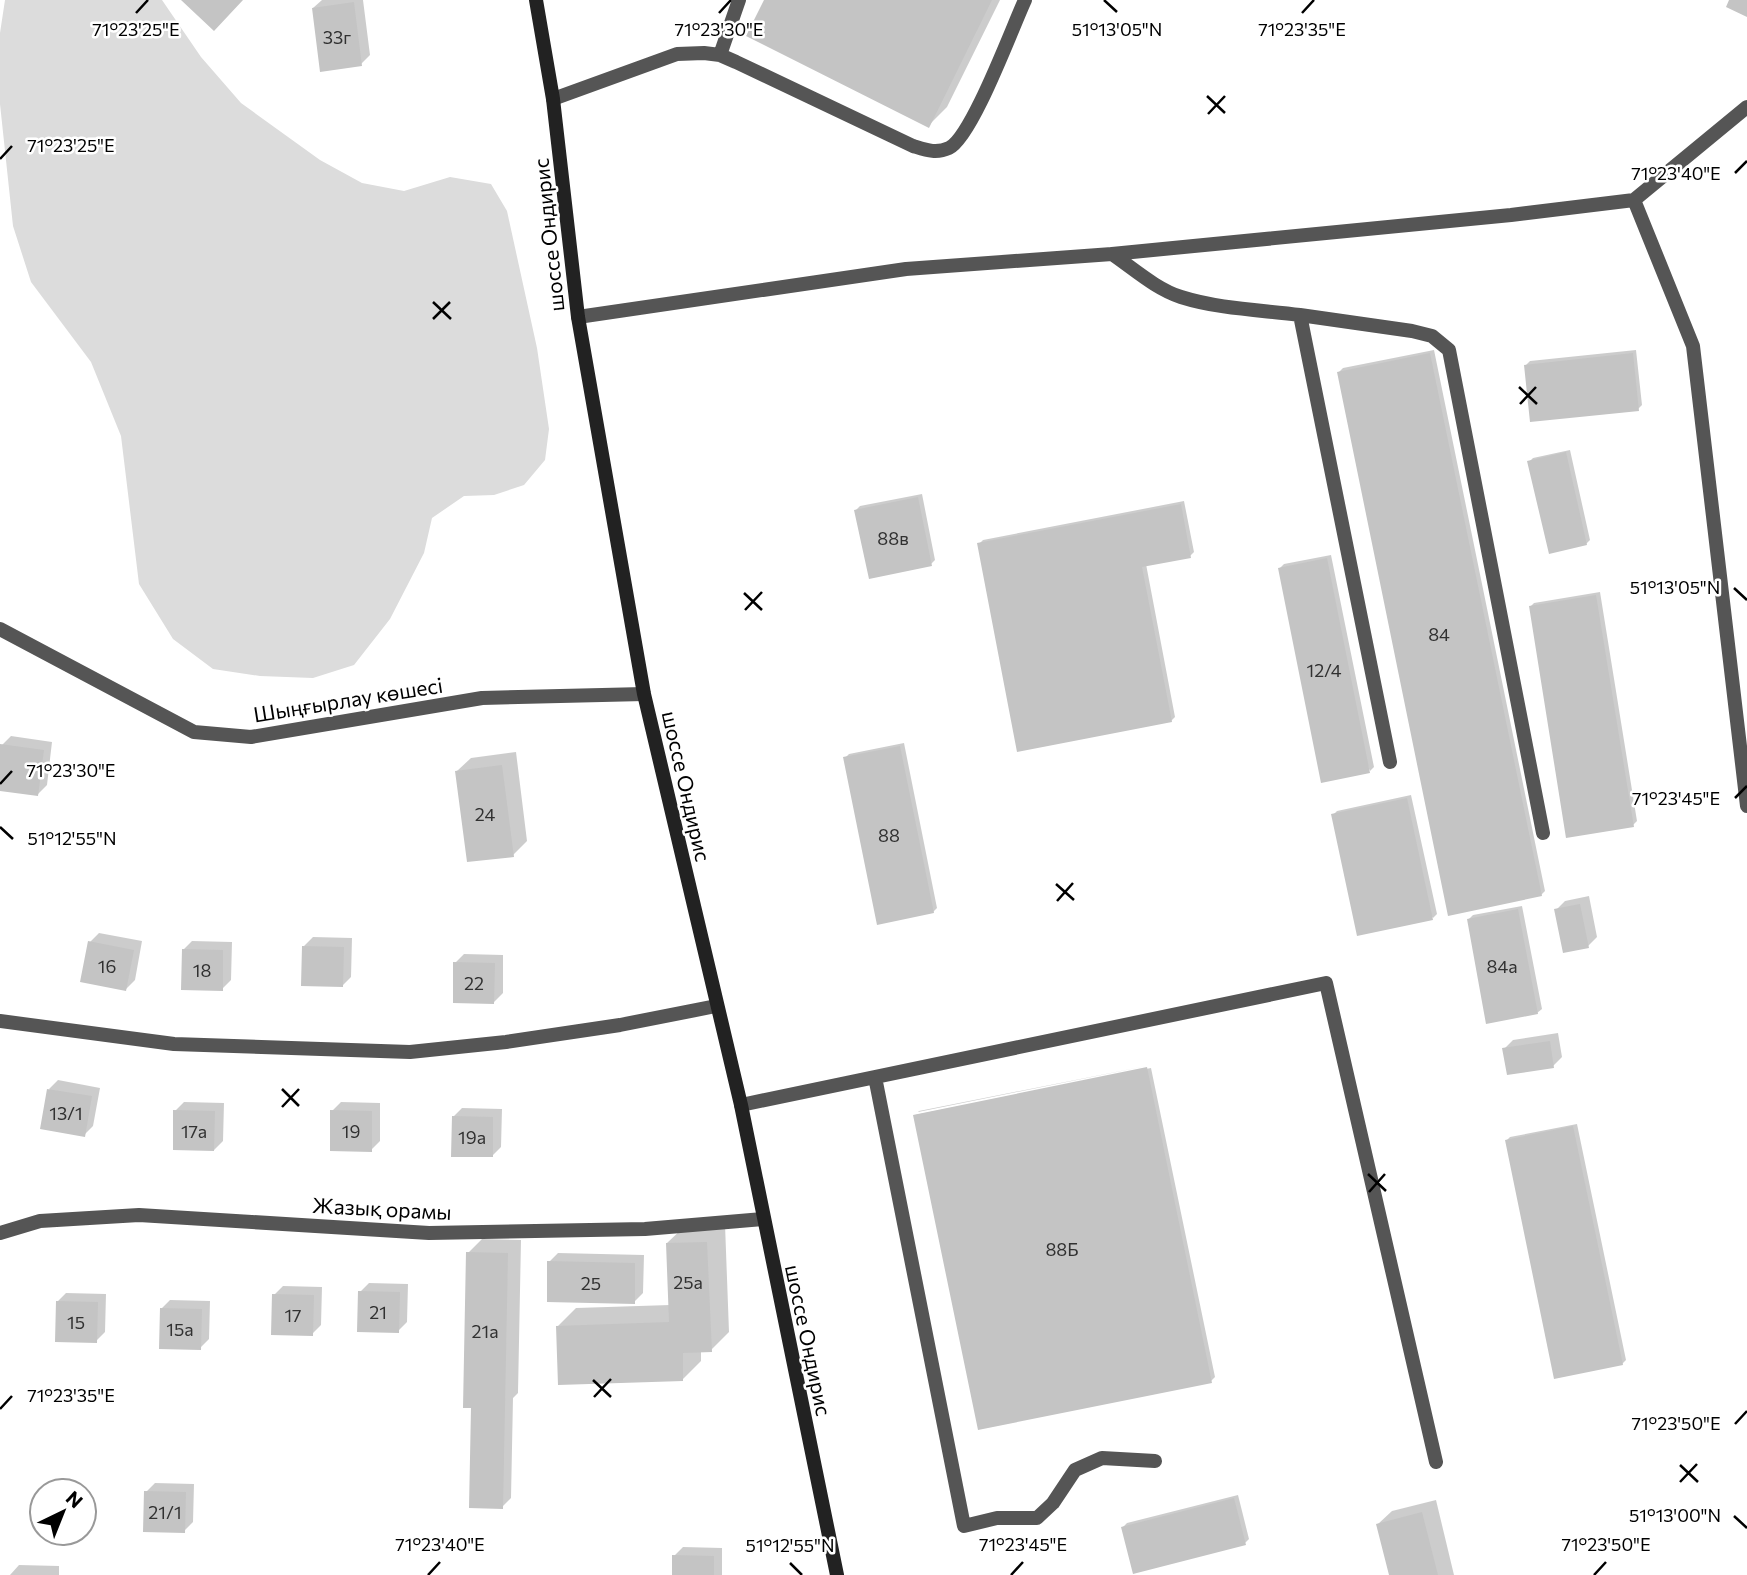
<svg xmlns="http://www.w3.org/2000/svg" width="1747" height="1575" font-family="Commissioner,sans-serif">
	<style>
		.green { fill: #dcdcdc }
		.shadow { fill: #0003 }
		.building { fill: #c4c4c4 }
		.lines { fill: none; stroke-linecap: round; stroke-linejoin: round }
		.service { stroke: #555; stroke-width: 14 }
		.minor { stroke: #555; stroke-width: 14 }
		.secondary { stroke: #222; stroke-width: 14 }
		.ticks { fill: none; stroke: #000; stroke-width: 2.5 }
		.labels { text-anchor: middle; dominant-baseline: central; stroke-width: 5; stroke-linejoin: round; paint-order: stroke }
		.number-label { font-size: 18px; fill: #313131 }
		.street-label { font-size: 21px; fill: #000; stroke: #fff }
		.ticks-label { font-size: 18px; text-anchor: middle; fill: #000; stroke: #fff; stroke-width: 5; stroke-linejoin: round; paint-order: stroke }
	</style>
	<rect width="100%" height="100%" fill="#fff"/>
	<path class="green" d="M5,0H162L201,57L241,103L320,160L362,183L404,191L450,177L491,184L507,211L537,348L549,429L545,460L524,485L494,495L464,496L432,518L424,553L390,619L354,665L313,678L260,676L213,669L173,639L139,584L121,436L91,362L31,282L13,226L0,104V33Z"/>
	<path class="shadow" d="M322,0H363L370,55L361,64L313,8Z
		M766,0H1000L947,107L929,125Z
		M1434,350L1545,891L1541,895L1339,372L1343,368Z
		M1636,350L1642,405L1638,409L1526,365L1530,361Z
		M1570,450L1590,540L1586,544L1529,462L1533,458Z
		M922,494L935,560L931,564L856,510L860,506Z
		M1184,501L1194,552L1190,556L1146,564L1175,717L1171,721L979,544L983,540Z
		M1331,555L1374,767L1370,771L1280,568L1284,564Z
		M1600,592L1637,821L1633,825L1530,607L1534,603Z
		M11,736L52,742L47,785L38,794L0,789L2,745Z
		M904,743L937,908L933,912L845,758L849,754Z
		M516,752L527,841L513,855L457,771L471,758Z
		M1411,795L1437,914L1433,918L1333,815L1337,811Z
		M1589,896L1597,937L1588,946L1556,910L1565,901Z
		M1522,906L1542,1009L1537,1013L1469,919L1473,915Z
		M99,933L142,941L135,980L126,989L90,942Z
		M313,937L352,938L351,977L342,986L304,946Z
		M192,941L232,942L231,980L222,989L183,950Z
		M464,954L503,955V993L494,1002L455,963Z
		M1558,1033L1562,1057L1553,1066L1504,1049L1513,1040Z
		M1151,1065L918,1112L919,1111Z
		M1151,1068L1215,1377L1211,1381L915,1115Z
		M58,1080L100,1088L93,1126L84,1135L49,1089Z
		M184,1102L224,1103L223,1141L214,1150L175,1111Z
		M341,1102L380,1103V1141L371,1150L332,1111Z
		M462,1108L502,1109L501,1147L492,1156L453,1117Z
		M1577,1124L1626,1360L1622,1364L1506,1141L1510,1137Z
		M725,1224L729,1332L711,1350H701V1361L683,1379L558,1326L576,1308L670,1305L667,1243L686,1225Z
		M482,1239L521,1240L518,1393L513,1398L511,1498L502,1507L472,1409L468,1253Z
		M558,1253L644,1255L643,1293L634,1302L549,1262Z
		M369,1283L408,1284L407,1322L398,1331L360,1292Z
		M283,1286L322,1287L321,1325L312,1334L274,1295Z
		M66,1293L106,1294L105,1332L96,1341L57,1302Z
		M170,1300L210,1301L209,1339L200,1348L161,1309Z
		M155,1483L194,1484L193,1522L184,1531L146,1492Z
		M1238,1495L1249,1539L1245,1543L1123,1527L1127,1523Z
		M1436,1500L1454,1575H1391L1378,1524L1392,1511Z
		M683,1547L722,1548V1575H674V1556Z
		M19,1565L59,1566V1575H10Z"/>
	<path class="building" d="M181,0H243L214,31Z
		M764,0H992L929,128L746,36Z
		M1729,0H1747V17L1726,7Z
		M354,2L362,66L320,72L312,8Z
		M1430,353L1542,896L1448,916L1337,372Z
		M1633,353L1639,411L1530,422L1524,365Z
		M1566,452L1587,545L1549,554L1527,461Z
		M918,497L932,566L869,579L854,510Z
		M1181,504L1191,558L1142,567L1172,722L1017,752L977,543Z
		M1327,558L1370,773L1321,783L1278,568Z
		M1596,595L1634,827L1566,838L1529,606Z
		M0,744L44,750L38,796L0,791Z
		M900,746L934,913L877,925L843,757Z
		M502,765L514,857L467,862L455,771Z
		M1407,798L1433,920L1357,936L1331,814Z
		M1580,904L1589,948L1563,953L1554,909Z
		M1518,909L1538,1014L1486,1024L1467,919Z
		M88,941L134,950L126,991L80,982Z
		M302,946L344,947L343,987L301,986Z
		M182,949L223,950V991L181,990Z
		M453,962L495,963L494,1004L453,1003Z
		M1550,1041L1554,1068L1507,1075L1502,1048Z
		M1147,1067L1212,1383L978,1430L913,1115Z
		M47,1089L92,1096L85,1137L40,1129Z
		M173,1110L215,1111L214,1151L173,1150Z
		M330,1110L372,1111V1152L330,1151Z
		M452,1116L493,1117V1157H451Z
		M1573,1126L1623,1365L1554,1379L1505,1140Z
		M707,1242L712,1352L683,1353V1381L558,1385L556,1326L669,1322L666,1243Z
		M466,1252L508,1253L503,1509L469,1508L471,1408H463Z
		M547,1261L635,1263V1304L547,1302Z
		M358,1291L400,1292L399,1333L357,1332Z
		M272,1294L314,1295L313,1336L271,1335Z
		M56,1301L98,1302L97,1343L55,1342Z
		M160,1308L202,1309L201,1350L159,1349Z
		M144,1491L186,1492L185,1533L143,1532Z
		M1234,1498L1246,1545L1133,1574L1121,1527Z
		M1422,1512L1438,1575H1389L1376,1524Z
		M672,1555L714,1556V1575H672Z"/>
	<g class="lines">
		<path class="service" d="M720,55L739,0
			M553,99L677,54L704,53L720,55L736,62L913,146C926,150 936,154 949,148C972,137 1012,28 1025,0
			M1634,200L1693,346L1747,806
			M1112,254C1134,269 1156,289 1181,297C1219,309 1261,310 1300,315L1390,762
			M1300,315L1412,331L1432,336L1449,350L1543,833
			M578,317L906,269L1112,254L1511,215L1634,200L1747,107
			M875,1077L964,1526L997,1518H1037L1053,1503L1075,1470L1102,1458L1155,1461
			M741,1105L1326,983L1436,1462"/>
		<path class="minor" d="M0,629L194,732L251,737L482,698L644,694
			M0,1021L174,1044L410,1052L506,1042L620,1025L716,1006
			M0,1233L40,1221L139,1215L429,1233L645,1229L763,1219"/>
		<path class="secondary" d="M536,0L553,99L578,317L644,694L741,1105L837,1575"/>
	</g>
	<path class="ticks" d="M1104,0L1117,12M136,13L148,0M719,13L731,0M1302,13L1314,0M1207,96L1225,113M1208,114L1225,96M0,159L12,146M1735,173L1747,161M433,302L451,319M433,319L450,302M1519,387L1537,404M1520,404L1536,387M1734,588L1747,600M744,593L762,610M745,610L762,592M0,784L12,771M1735,798L1747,786M0,827L13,839M1056,884L1074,900M1057,901L1073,883M282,1089L299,1106M282,1107L299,1089M1368,1174L1386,1191M1369,1192L1385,1174M593,1380L611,1397M594,1397L611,1379M0,1409L12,1396M1735,1424L1747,1411M1680,1465L1698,1482M1680,1482L1697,1464M1734,1516L1747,1528M790,1563L802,1575M428,1575L440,1562M1011,1575L1023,1562M1594,1575L1606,1562"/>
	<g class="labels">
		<g class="number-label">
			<text x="337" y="37">33г</text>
			<text x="893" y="538">88в</text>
			<text x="1439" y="634">84</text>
			<text x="1324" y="670">12/4</text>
			<text x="485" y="814">24</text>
			<text x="889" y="835">88</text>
			<text x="107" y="966">16</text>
			<text x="1502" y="966">84а</text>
			<text x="202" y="970">18</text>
			<text x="474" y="983">22</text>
			<text x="66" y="1113">13/1</text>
			<text x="194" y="1131">17а</text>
			<text x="351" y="1131">19</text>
			<text x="472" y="1137">19а</text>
			<text x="1062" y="1249">88Б</text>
			<text x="688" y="1282">25а</text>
			<text x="591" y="1283">25</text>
			<text x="378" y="1312">21</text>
			<text x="293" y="1315">17</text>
			<text x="76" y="1322">15</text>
			<text x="180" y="1329">15а</text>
			<text x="485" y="1331">21а</text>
			<text x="165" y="1512">21/1</text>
		</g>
		<g class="street-label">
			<text transform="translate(548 235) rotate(-96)">шоссе Ондирис</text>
			<text transform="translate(348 699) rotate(-9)">Шыңғырлау көшесі</text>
			<text transform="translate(687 786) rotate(77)">шоссе Ондирис</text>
			<text transform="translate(382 1208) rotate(3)">Жазық орамы</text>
			<text transform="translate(809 1340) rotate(78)">шоссе Ондирис</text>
		</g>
	</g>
	<g class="ticks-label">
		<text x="1117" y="36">51°13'05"N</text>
		<text x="136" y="36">71°23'25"E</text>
		<text x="719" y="36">71°23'30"E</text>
		<text x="1302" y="36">71°23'35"E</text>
		<text x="71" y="152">71°23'25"E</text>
		<text x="1676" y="180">71°23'40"E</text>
		<text x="1675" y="594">51°13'05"N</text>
		<text x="71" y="777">71°23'30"E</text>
		<text x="1676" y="805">71°23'45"E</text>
		<text x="72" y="845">51°12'55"N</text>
		<text x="71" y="1402">71°23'35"E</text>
		<text x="1676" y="1430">71°23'50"E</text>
		<text x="1675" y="1522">51°13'00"N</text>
		<text x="440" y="1551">71°23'40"E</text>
		<text x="1023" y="1551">71°23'45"E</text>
		<text x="1606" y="1551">71°23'50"E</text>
		<text x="790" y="1552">51°12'55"N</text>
	</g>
	<g transform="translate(63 1512) rotate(43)"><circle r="33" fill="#ffffff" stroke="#999999" stroke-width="2"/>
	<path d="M0-5L12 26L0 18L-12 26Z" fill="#000000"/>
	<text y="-10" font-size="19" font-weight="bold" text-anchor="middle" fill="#000000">N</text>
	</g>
</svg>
